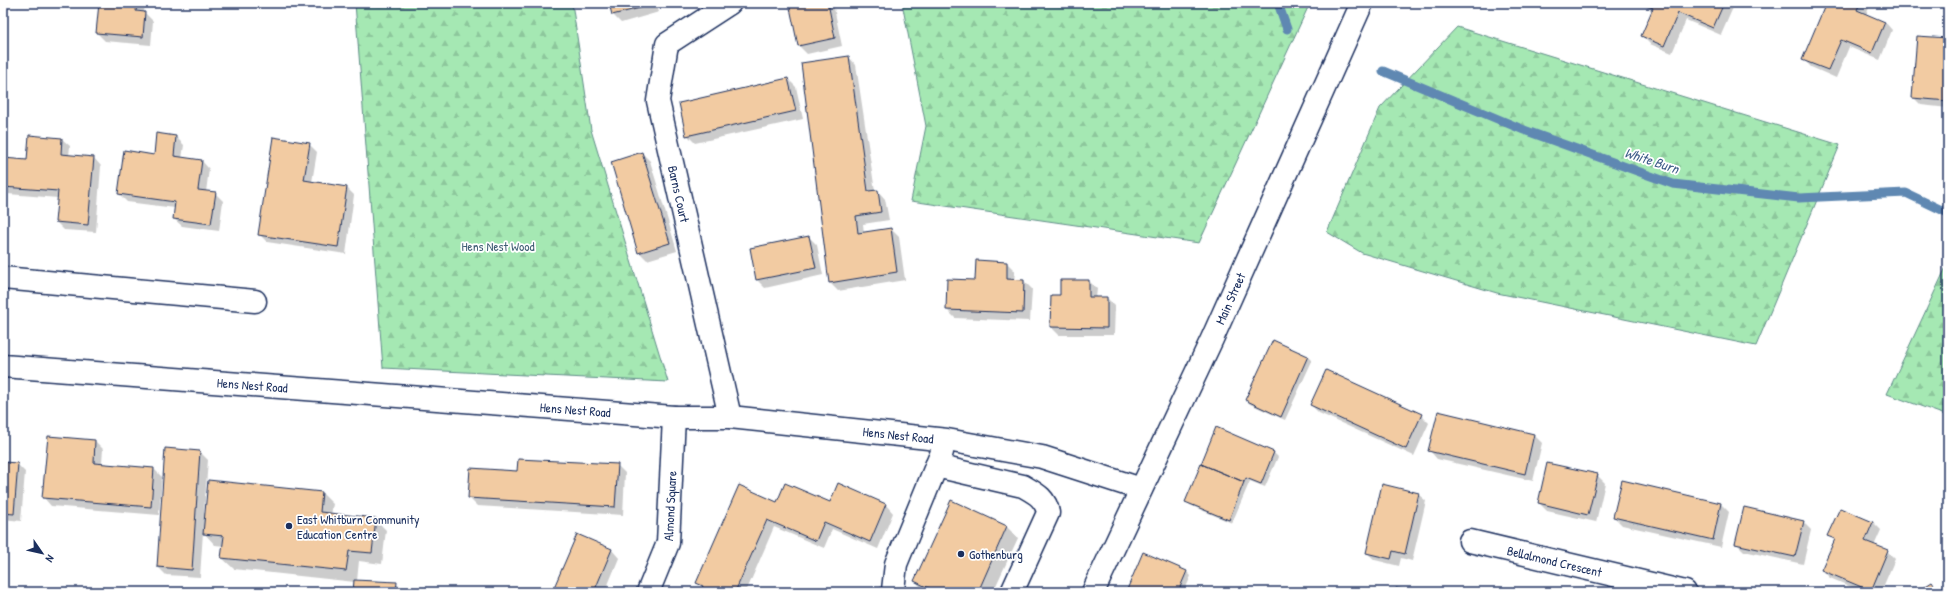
<svg xmlns="http://www.w3.org/2000/svg" width="1951" height="595" font-family="'Patrick Hand',sans-serif">
	<style>
		.forest { fill: url(#forest-firs); stroke: #608c88 }
		.shadow { fill: #0003 }
		.lines { fill: none; stroke-linecap: round; stroke-linejoin: round }
		.stream { stroke: #5f88b2; stroke-width: 9 }
		.building { fill: #f2cba2; stroke: #1b2f5e }
		.minor-casing { stroke: #1b2f5e; stroke-width: 25 }
		.major-casing { stroke: #1b2f5e; stroke-width: 25 }
		.minor { stroke: #fff; stroke-width: 22 }
		.major { stroke: #fff; stroke-width: 22 }
		.poi-dot { fill: #1b2f5e; stroke: #fff; stroke-width: 1.5 }
		.labels { text-anchor: middle; dominant-baseline: central; stroke-width: 3.5; stroke-linejoin: round; paint-order: stroke }
		.street-label { font-size: 13px; fill: #1b2f5e; stroke: #fff }
		.park-label { font-size: 13px; fill: #3e5d73; stroke: #fff }
		.poi-label { font-size: 13px; fill: #1b2f5e; stroke: #fff; text-anchor: start }
		.water-label { font-size: 14px; font-style: italic; fill: #3d5b88; stroke: #fff }
	</style>
	<defs>
		<pattern id="forest-firs" width="22" height="20" patternUnits="userSpaceOnUse"><rect width="22" height="20" fill="#a5e8b3"/><path d="M5 1l3.5 6h-7zM16 11l3.5 6h-7z" fill="#8dc79c"/></pattern>
	</defs>
	<rect width="100%" height="100%" fill="#fff"/>
	<filter id="ink" filterUnits="userSpaceOnUse"><feTurbulence type="fractalNoise" baseFrequency=".025" numOctaves="2"/><feDisplacementMap in="SourceGraphic" scale="8" xChannelSelector="R" yChannelSelector="G"/><feConvolveMatrix kernelMatrix="1 2 1 2 8 2 1 2 1" color-interpolation-filters="sRGB"/></filter>
	<g filter="url(#ink)">
		<path class="forest" d="M355,3H572L591,130L668,382L383,368Z
			M902,3H1310L1199,243L911,201L926,126Z
			M1457,27L1840,145L1756,346L1497,293L1362,253L1327,232L1380,108Z
			M1948,263V416L1887,394Z"/>
		<path class="shadow" d="M100,3H145L144,12L153,21L151,45L105,41L97,33Z
			M610,3H656L659,12L621,23L613,15Z
			M790,3H833L842,46L807,54L799,46Z
			M1642,3H1735L1721,35L1686,20L1672,53L1650,44L1642,36L1653,12Z
			M1827,3H1871L1866,15L1885,22L1892,30L1880,60L1849,47L1836,78L1811,67L1803,59Z
			M1948,39V108L1921,105L1913,97Z
			M849,57L856,65L875,191H878L885,199L889,220L863,224L864,233L891,229L899,237L905,280L838,291L830,283Z
			M788,79L796,87L803,119L695,143L687,135Z
			M157,134L176,137L184,145L182,159L202,161L209,169L206,192L215,193L223,201L219,231L182,226L174,219L175,208L127,202L119,194L154,156Z
			M62,139L70,146L69,156L94,158L101,166L96,232L64,230L56,222L58,198L8,194L3,190V159L28,161Z
			M309,144L317,152L312,182L347,188L354,195L346,254L267,242L259,234Z
			M642,153L650,161L677,251L647,260L639,252Z
			M809,237L817,245L823,275L765,288L757,280Z
			M1007,263L1015,271L1014,281H1024L1032,289L1030,321L955,318L947,310L976,281Z
			M1089,281L1097,289L1096,298H1107L1115,306L1114,335H1059L1051,327L1061,296Z
			M1273,341L1308,357L1312,361L1285,420L1250,404L1246,400Z
			M1311,405L1421,415L1429,423L1414,456L1319,413Z
			M1439,412L1534,435L1542,443L1533,481L1437,459L1430,451Z
			M1216,429L1274,453L1278,457L1265,487L1250,481L1232,523L1190,505L1186,501Z
			M95,441L103,449L102,464L154,469L162,477L159,515L51,506L44,498Z
			M200,452L208,460L204,513L322,493L333,504L331,515L375,519L386,530L382,564L359,561L357,581L396,583L404,592H354L355,582L234,569L222,558L224,546L215,545L203,532L200,577L166,575L158,567Z
			M3,463L17,464L25,472L21,521L3,519Z
			M617,465L625,473L623,515L477,506L469,498L470,469L518,472Z
			M1597,475L1605,483L1596,522L1547,511L1539,503Z
			M1622,481L1721,504L1729,512L1721,547L1622,525L1614,517Z
			M1418,494L1426,501L1412,561L1401,558L1399,566L1375,560L1367,553Z
			M951,501L1007,527L1018,538L993,592H926L915,581Z
			M777,503L886,505L893,513L878,549L832,529L824,548L774,527L746,592H702L704,589L698,583Z
			M1803,522L1811,530L1803,564L1744,551L1736,543Z
			M1873,522L1881,530L1874,546L1887,551L1895,559L1881,592H1863L1830,578L1822,570L1835,541L1829,535Z
			M578,535L612,550L619,558L605,592H553Z
			M1143,553L1187,572L1191,576L1184,592H1127Z"/>
		<g class="lines">
			<path class="stream" d="M1278,3L1287,29
				M1383,71L1524,130L1673,184L1799,198L1906,193L1948,213"/>
		</g>
		<path class="building" d="M99,3H137L136,11L145,12L143,37L96,33Z
			M609,3H651L652,5L612,15Z
			M789,3H828L835,38L798,46Z
			M1641,3H1724L1713,28L1678,13L1664,46L1641,36L1653,8Z
			M1826,3H1860L1857,10L1885,22L1872,53L1841,40L1828,70L1802,60Z
			M1917,36L1948,38V101L1912,98Z
			M849,56L868,191L878,190L881,212L856,216L858,233L891,228L897,272L829,283L801,63Z
			M788,78L796,111L686,136L679,103Z
			M156,133L176,136L174,156L202,160L198,190L216,192L211,224L173,219L175,202L118,194L124,150L154,155Z
			M29,135L62,138L61,154L94,157L88,225L55,222L58,191L3,187V158L27,160Z
			M273,137L310,143L304,180L347,187L338,247L258,235Z
			M642,152L670,243L638,253L611,162Z
			M809,236L816,268L756,280L750,248Z
			M976,260L1007,262V279L1024,280L1023,313L946,310L947,279L975,280Z
			M1060,280H1089V297H1107V328L1050,327L1051,295H1060Z
			M1273,340L1308,356L1281,417L1245,400Z
			M1326,370L1422,414L1406,449L1310,405Z
			M1438,411L1534,434L1525,474L1428,451Z
			M1216,427L1274,452L1261,484L1246,478L1244,482L1201,464Z
			M48,436L95,440L94,463L154,468L151,507L42,498Z
			M165,448L200,451L192,570L157,567Z
			M518,459L618,464L615,507L468,498L470,468L517,471Z
			M3,462L18,463L14,514L3,513Z
			M1547,463L1598,474L1588,515L1538,503Z
			M1201,464L1244,482L1229,520L1185,502Z
			M208,480L322,492L320,512L376,518L372,553L349,551L346,571L221,558L224,536L203,534Z
			M1622,480L1721,503L1713,540L1613,517Z
			M785,483L830,502L838,483L886,504L870,542L824,522L816,541L767,520L735,592H701L703,586L696,583L739,485L777,502Z
			M1382,484L1419,493L1405,554L1393,551L1391,559L1366,553Z
			M951,500L1007,526L978,592H937L914,581Z
			M1744,507L1804,521L1795,557L1735,544Z
			M1840,508L1873,522L1865,541L1888,550L1871,591L1821,570L1835,539L1827,536Z
			M577,534L612,549L594,592H552Z
			M1143,552L1187,571L1178,592H1126Z
			M354,580L397,582L396,592H353Z
			M1932,582L1939,592H1916Z
			M1396,588L1414,592H1395Z"/>
		<g class="lines">
			<defs>
				<g id="minor">
					<path d="M3,278L255,301"/>
					<path id="s1" d="M3,366L674,417H730L947,440L1042,457L1141,489"/>
					<path d="M730,417L658,101L667,44L730,3"/>
					<path d="M936,466L1023,486C1035,493 1046,498 1048,513L1012,592"/>
					<path id="s2" d="M1470,541L1685,592"/>
					<path id="s3" d="M648,592L668,543L674,417"/>
					<path d="M895,592L893,590L896,564L942,452"/>
				</g>
				<g id="major">
					<path id="s4" d="M1093,592L1212,339L1362,3"/>
				</g>
			</defs>
			<use href="#minor" class="minor-casing"/>
			<use href="#major" class="major-casing"/>
			<use href="#minor" class="minor"/>
			<use href="#major" class="major"/>
		</g>
	</g>
	<g class="poi-dot">
		<circle cx="289" cy="526" r="4"/>
		<circle cx="961" cy="554" r="4"/>
	</g>
	<g class="labels">
		<g class="street-label">
			<text transform="translate(679 194) rotate(77)">Barns Court</text>
			<text stroke="none"><textPath href="#s4" startOffset="324">Main Street</textPath></text>
			<text stroke="none"><textPath href="#s1" startOffset="250">Hens Nest Road</textPath></text>
			<text stroke="none"><textPath href="#s1" startOffset="574">Hens Nest Road</textPath></text>
			<text stroke="none"><textPath href="#s1" startOffset="898">Hens Nest Road</textPath></text>
			<text stroke="none"><textPath href="#s3" startOffset="90">Almond Square</textPath></text>
			<text stroke="none"><textPath href="#s2" startOffset="87">Bellalmond Crescent</textPath></text>
		</g>
		<g class="park-label">
			<text x="498" y="246">Hens Nest Wood</text>
		</g>
		<g class="poi-label">
			<text x="297" y="519">East Whitburn Community<tspan x="297" dy="15">Education Centre</tspan></text>
			<text x="969" y="554">Gothenburg</text>
		</g>
		<g class="water-label">
			<text transform="translate(1652 160) rotate(18)">White Burn</text>
		</g>
	</g>
	<rect width="1951" height="595" fill="none" stroke="#fff" stroke-width="16"/>
	<rect x="8" y="8" width="1935" height="579" fill="none" stroke="#1b2f5e" stroke-width="1.5" filter="url(#ink)"/>
	<g transform="translate(42 553) rotate(124)" stroke="#ffffff" stroke-width="3" paint-order="stroke">
	<path d="M0-3L7 15L0 10L-7 15Z" fill="#1b2f5e"/>
	<text y="-6" font-size="11" font-weight="bold" text-anchor="middle" fill="#1b2f5e">N</text>
	</g>
</svg>
